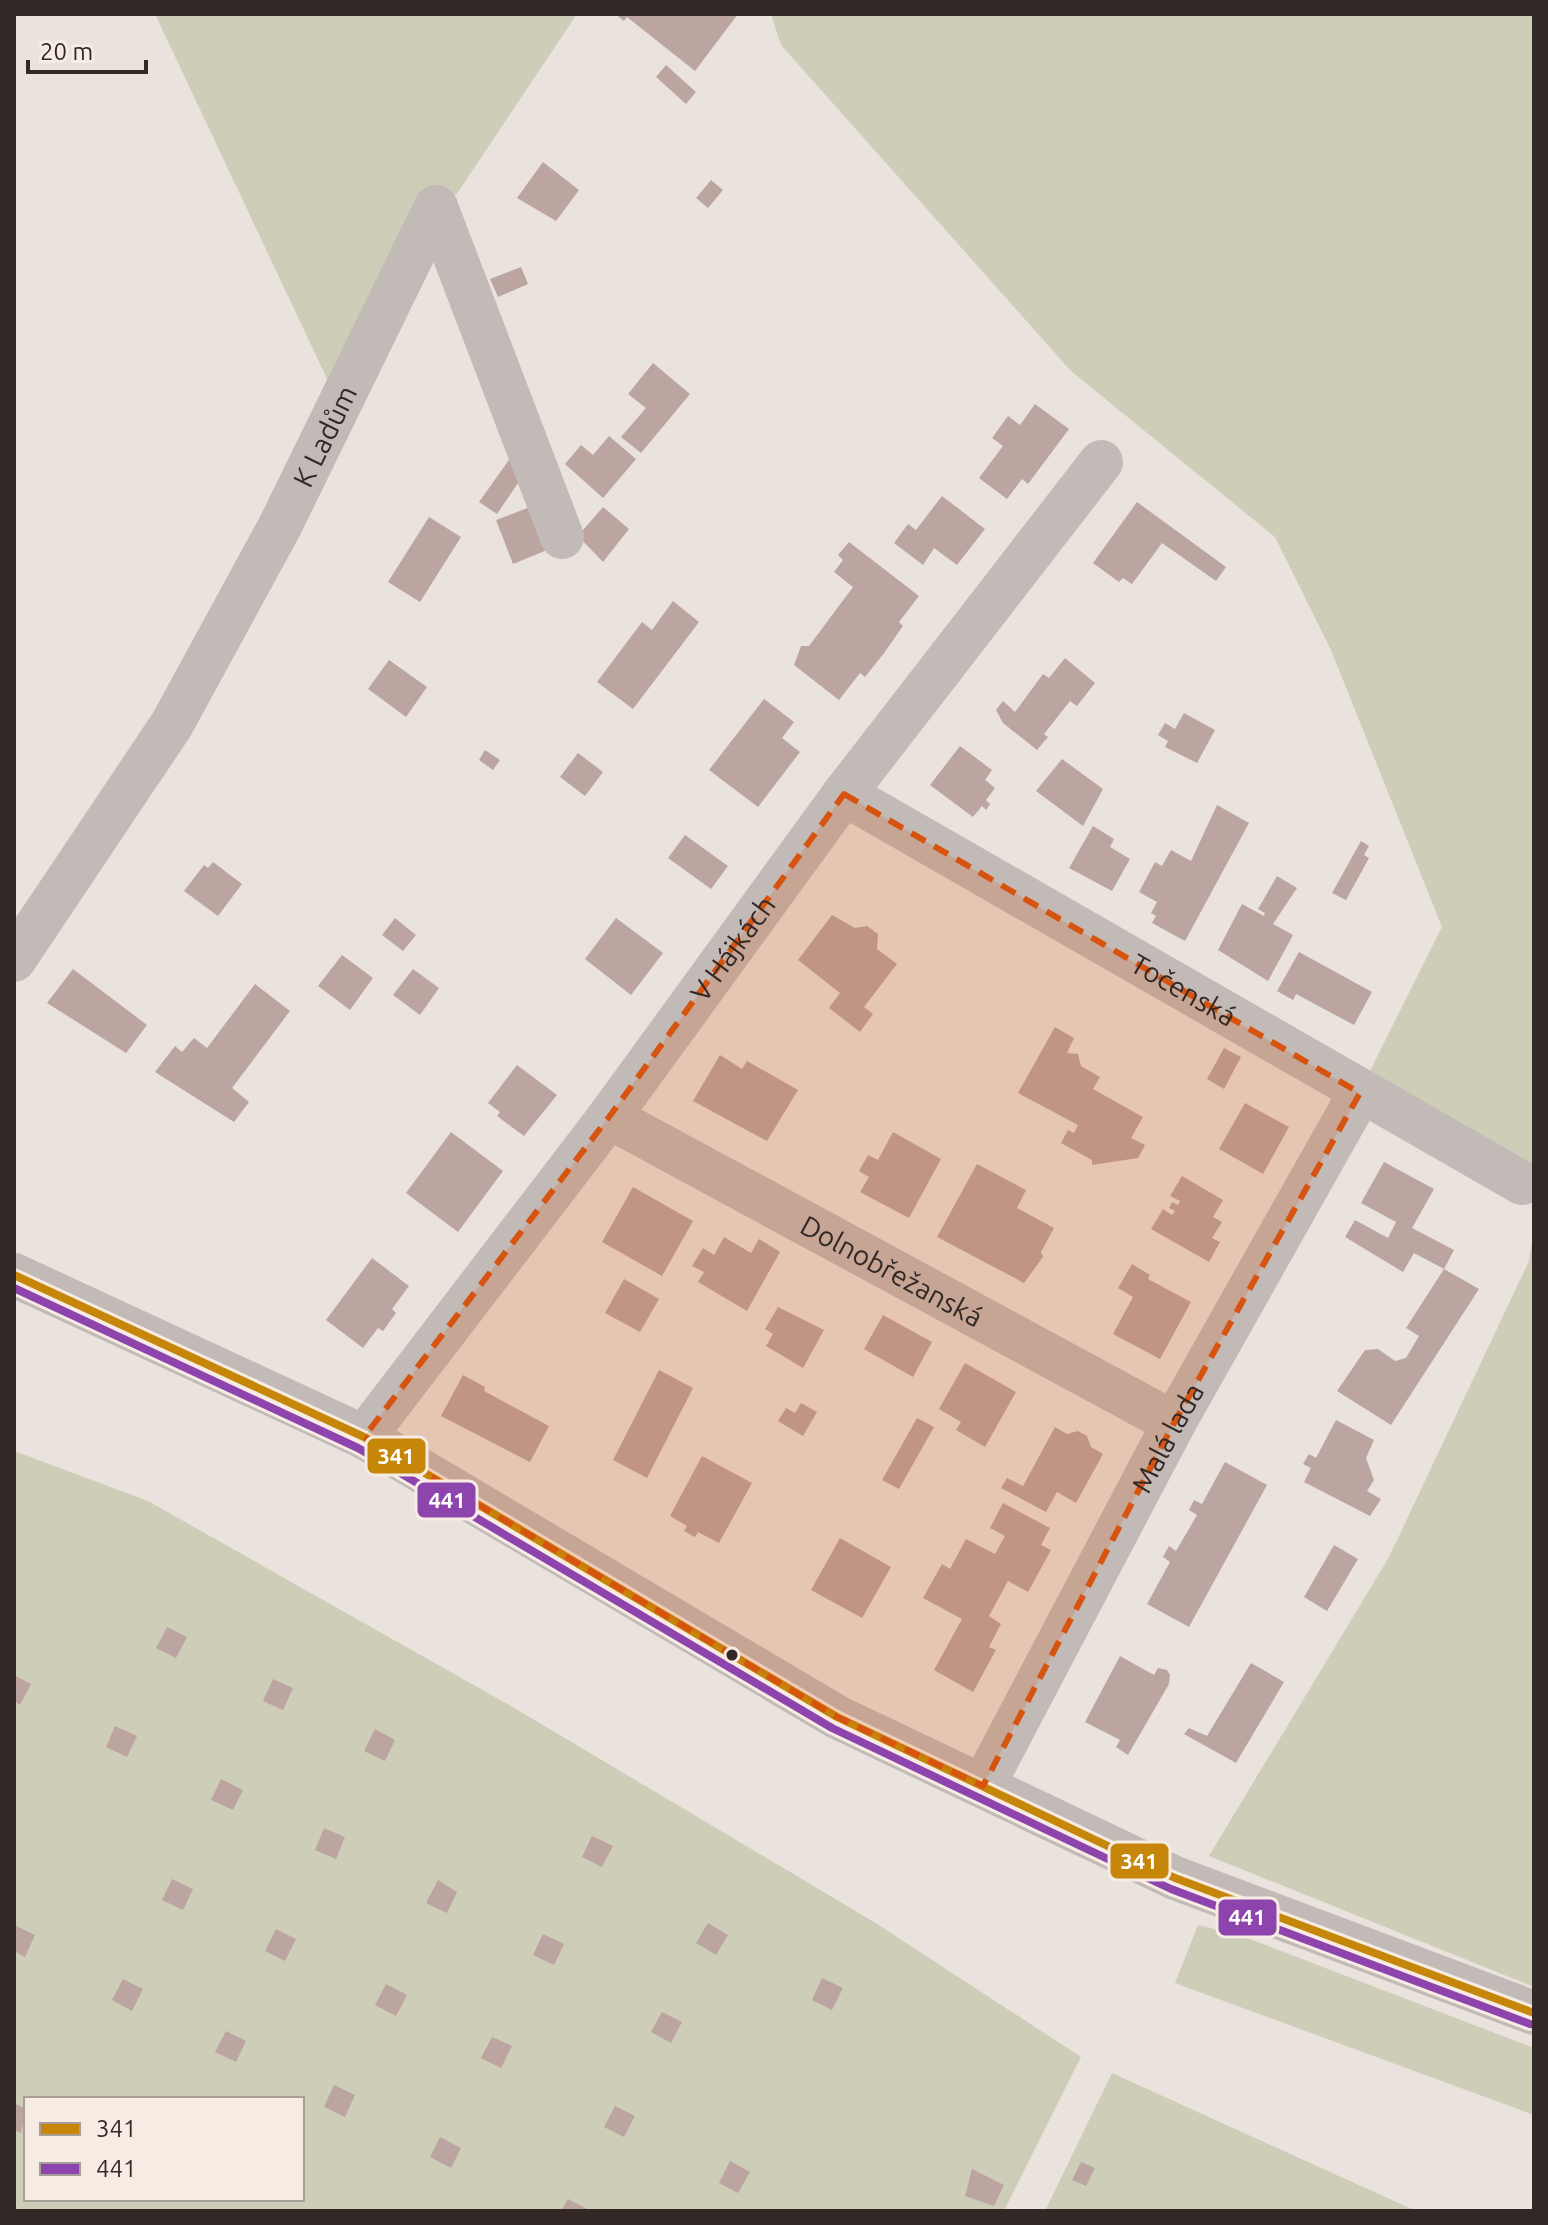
<svg xmlns="http://www.w3.org/2000/svg" width="1548" height="2225" font-family="Ubuntu,sans-serif">
	<style>
		.green { fill: #cdcdb8; fill-rule: evenodd }
		.building { fill: #bca5a0 }
		.lines { fill: none; stroke-linecap: round; stroke-linejoin: round }
		.minor { stroke: #c2bab6; stroke-width: 44 }
		.bus-1-casing { stroke: #f7ece4; stroke-width: 14 }
		.bus-2-casing { stroke: #f7ece4; stroke-width: 14 }
		.bus-1 { stroke: #c6860a; stroke-width: 8 }
		.bus-2 { stroke: #8e44ad; stroke-width: 8 }
		.marked { fill: #d6540f; fill-opacity: 0.2; stroke: #d6540f; stroke-width: 6; stroke-dasharray: 16 10; stroke-linejoin: round }
		.bus-dot { fill: #322826; stroke: #f7ece4; stroke-width: 3 }
		.labels { text-anchor: middle; dominant-baseline: central; stroke-width: 7; stroke-linejoin: round; paint-order: stroke }
		.street-label { font-size: 28px; fill: #322826; stroke: #f7ece4 }
		.line-badge { stroke: #f7ece4; stroke-width: 3 }
		.badge-label { font-size: 22px; text-anchor: middle; font-weight: bold; fill: #fff }
	</style>
	<rect width="100%" height="100%" fill="#eae2dd"/>
	<path class="green" d="M155,14H577L456,195L429,189L329,383Z
		M771,14H1534V1170L1369,1073L1442,927L1331,650L1275,537L1071,371L781,45Z
		M1534,1231V1987L1209,1856L1389,1557L1529,1261Z
		M14,1451L148,1501L516,1709L874,1922L1081,2057L1004,2211H14ZM26,2099H302V2199H26Z
		M1198,1925L1242,1936L1534,2048V2115L1175,1983Z
		M1112,2073L1416,2211H1045Z"/>
	<path class="building" d="M615,14H738L695,71L627,17L624,21Z
		M666,65L696,92L686,104L656,77Z
		M543,162L579,190L556,221L517,198Z
		M711,180L723,190L708,208L696,198Z
		M521,267L528,284L498,297L490,279Z
		M653,363L690,394L641,453L621,437L646,408L628,394Z
		M1035,404L1069,429L1028,484L1022,479L1007,499L979,478L1003,446L992,438L1008,416L1020,425Z
		M609,436L636,459L603,498L565,464L581,445L593,455Z
		M511,457L520,480L497,514L479,502Z
		M942,496L985,529L957,565L934,548L923,565L894,543L908,524L916,530Z
		M1137,502L1226,567L1216,581L1162,543L1132,584L1123,578L1119,582L1093,563Z
		M530,507L547,550L513,564L496,520Z
		M603,507L629,529L603,562L578,536Z
		M429,517L461,537L420,602L388,582Z
		M849,542L919,596L899,622L903,626L884,653L865,677L860,673L839,700L794,665L801,646H809L853,587L834,572L843,560L838,555Z
		M673,601L699,622L633,709L597,682L642,622L652,630Z
		M1065,658L1095,683L1077,706L1070,701L1044,734L1048,737L1037,750L1003,723L996,710L1003,701L1015,712L1043,674L1049,678Z
		M389,660L427,687L406,717L368,689Z
		M764,699L794,722L782,738L800,752L758,807L709,770Z
		M1184,713L1215,730L1197,763L1165,747L1168,741L1158,735L1165,723L1175,729Z
		M960,746L992,770L985,780L995,788L986,800L990,804L986,810L982,806L973,817L930,785Z
		M485,750L500,760L493,770L479,760Z
		M578,753L603,772L585,796L560,777Z
		M1062,759L1103,789L1083,826L1036,791Z
		M1217,805L1249,823L1185,941L1152,923L1156,916L1151,913L1157,902L1139,892L1155,862L1162,866L1171,850L1191,861Z
		M1093,826L1114,839L1110,847L1130,859L1112,891L1069,868Z
		M685,835L728,866L711,889L668,858Z
		M1361,841L1369,846L1364,855L1369,858L1346,900L1332,893Z
		M213,862L242,884L218,916L184,891L204,865L208,868Z
		M1277,876L1297,888L1273,924L1293,935L1268,981L1218,950L1242,904L1264,916L1265,913L1258,909Z
		M832,915L855,928L867,926L878,934L877,949L897,964L864,1007L873,1014L860,1032L829,1008L840,993L798,960Z
		M395,918L416,935L403,951L382,935Z
		M616,918L663,953L631,995L585,959Z
		M1299,952L1372,992L1354,1025L1296,994L1293,1000L1277,991Z
		M342,955L373,978L350,1010L318,986Z
		M73,969L147,1025L126,1053L47,1003Z
		M413,969L439,988L420,1015L393,995Z
		M255,984L290,1011L232,1088L249,1102L234,1122L155,1072L175,1046L182,1052L194,1038L207,1048Z
		M1055,1027L1074,1038L1067,1053L1078,1054L1081,1066L1100,1077L1093,1089L1143,1117L1131,1138L1145,1145L1138,1158L1092,1165V1160L1061,1143L1068,1130L1074,1133L1078,1125L1018,1093Z
		M1224,1048L1241,1057L1224,1089L1207,1079Z
		M720,1055L742,1069L747,1061L798,1090L767,1141L693,1101Z
		M517,1065L557,1095L524,1136L497,1116L500,1112L488,1103Z
		M1245,1103L1289,1127L1263,1174L1219,1149Z
		M451,1132L503,1171L458,1232L406,1193Z
		M893,1132L941,1159L909,1218L860,1192L869,1177L859,1171L868,1155L878,1160Z
		M1384,1162L1434,1189L1412,1228L1454,1250L1444,1269L1414,1253L1403,1272L1345,1237L1355,1220L1388,1238L1396,1222L1361,1203Z
		M977,1164L1026,1190L1017,1208L1054,1228L1041,1252L1043,1257L1024,1283L937,1237Z
		M1182,1176L1223,1200L1213,1217L1222,1222L1212,1238L1220,1242L1209,1262L1151,1229L1163,1209L1172,1215L1175,1211L1169,1208L1172,1202L1178,1205L1180,1201L1170,1196Z
		M633,1187L693,1221L662,1276L602,1242Z
		M724,1237L751,1253L759,1239L780,1252L747,1311L698,1282L704,1272L692,1266L703,1248L714,1255Z
		M372,1258L409,1286L392,1309L396,1313L383,1331L378,1328L363,1348L326,1320Z
		M1132,1264L1150,1275L1148,1279L1191,1302L1160,1359L1113,1334L1133,1297L1118,1288Z
		M1444,1269L1479,1289L1391,1425L1337,1391L1365,1350L1378,1349L1395,1361L1406,1358L1419,1336L1406,1328Z
		M624,1279L659,1299L640,1332L605,1313Z
		M778,1307L824,1330L803,1368L766,1346L773,1334L765,1329Z
		M883,1315L932,1342L913,1377L864,1349Z
		M965,1363L1016,1392L985,1447L956,1430L961,1422L939,1409Z
		M659,1370L693,1388L647,1478L613,1460Z
		M463,1375L485,1387L484,1391L549,1426L530,1462L441,1416Z
		M801,1403L817,1412L803,1436L778,1421L786,1408L795,1413Z
		M917,1418L934,1427L899,1489L882,1480Z
		M1336,1420L1374,1440L1366,1458L1374,1480L1367,1491L1381,1499L1370,1516L1304,1482L1311,1468L1303,1464L1309,1454L1316,1458Z
		M1055,1427L1067,1434L1078,1431L1087,1436L1091,1447L1103,1454L1076,1503L1057,1492L1046,1512L1001,1488L1007,1478L1023,1486Z
		M702,1456L752,1483L719,1543L698,1532L695,1537L684,1531L687,1526L670,1516Z
		M1225,1462L1267,1485L1189,1627L1147,1604L1170,1562L1163,1557L1169,1546L1176,1551L1197,1515L1189,1510L1194,1500L1202,1504Z
		M1003,1503L1050,1528L1041,1545L1051,1550L1028,1592L1008,1581L989,1616L1001,1624L989,1647L996,1650L973,1692L934,1670L962,1619L923,1598L942,1564L950,1569L966,1539L995,1554L1005,1536L990,1528Z
		M840,1538L891,1567L862,1618L811,1590Z
		M1334,1545L1358,1559L1327,1611L1304,1597Z
		M167,1627L187,1637L176,1658L156,1648Z
		M1120,1656L1154,1675L1158,1668L1167,1670L1170,1675L1169,1684L1128,1755L1116,1747L1120,1740L1085,1722Z
		M1251,1663L1284,1682L1236,1763L1184,1734L1189,1728L1207,1736Z
		M14,1675L31,1684L20,1705L14,1701Z
		M273,1679L293,1688L283,1710L263,1701Z
		M115,1726L137,1736L127,1757L106,1747Z
		M375,1729L395,1740L385,1761L364,1751Z
		M221,1779L243,1790L233,1810L211,1800Z
		M324,1828L345,1837L336,1859L315,1850Z
		M592,1836L613,1846L602,1867L582,1857Z
		M172,1879L193,1889L183,1910L162,1900Z
		M438,1880L457,1892L447,1913L426,1903Z
		M708,1923L728,1935L716,1955L696,1943Z
		M14,1925L35,1935L25,1957L14,1951Z
		M276,1929L296,1939L285,1961L265,1951Z
		M543,1934L564,1944L554,1965L533,1955Z
		M822,1978L843,1988L832,2010L812,2000Z
		M123,1979L143,1989L132,2011L112,2000Z
		M386,1984L407,1995L396,2016L375,2005Z
		M662,2012L682,2022L671,2043L651,2032Z
		M226,2031L246,2041L236,2062L215,2052Z
		M492,2037L512,2046L501,2068L481,2058Z
		M334,2085L355,2095L345,2117L324,2107Z
		M14,2103L26,2109L21,2133L14,2130Z
		M615,2106L635,2116L624,2137L604,2127Z
		M440,2137L461,2148L451,2168L430,2157Z
		M730,2161L750,2172L738,2193L719,2183Z
		M1081,2162L1095,2168L1086,2186L1072,2180Z
		M972,2169L1004,2185L994,2206L965,2196Z
		M568,2199L591,2211H561Z"/>
	<g class="lines">
		<g class="minor">
			<path d="M436,207L562,537"/>
			<path id="s1" d="M844,794L1522,1183"/>
			<path id="s2" d="M14,960L172,724L280,526L436,207"/>
			<path id="s3" d="M609,1117L1174,1423"/>
			<path d="M14,1275L364,1437L837,1717L1175,1878L1534,2013"/>
			<path id="s4" d="M364,1437L609,1117L844,794L1101,462"/>
			<path id="s5" d="M983,1786L1174,1423L1360,1093"/>
		</g>
		<defs>
			<path id="bus-1" d="M14,1275L364,1437L837,1717L1175,1878L1534,2013"/>
			<path id="bus-2" d="M14,1288L358,1448L832,1728L1171,1889L1530,2024"/>
		</defs>
		<use href="#bus-1" class="bus-1-casing"/>
		<use href="#bus-2" class="bus-2-casing"/>
		<use href="#bus-1" class="bus-1"/>
		<use href="#bus-2" class="bus-2"/>
	</g>
	<path class="marked" d="M844,794L1360,1093L1174,1423L983,1786L837,1717L364,1437L609,1117Z"/>
	<circle class="bus-dot" cx="732" cy="1655" r="7"/>
	<g class="labels">
		<g class="street-label">
			<text stroke="none"><textPath href="#s2" startOffset="610">K Ladům</textPath></text>
			<text stroke="none"><textPath href="#s4" startOffset="612">V Hájkách</textPath></text>
			<text stroke="none"><textPath href="#s1" startOffset="392">Točenská</textPath></text>
			<text stroke="none"><textPath href="#s3" startOffset="322">Dolnobřežanská</textPath></text>
			<text stroke="none"><textPath href="#s5" startOffset="394">Malá lada</textPath></text>
		</g>
	</g>
	<g class="line-badge">
		<rect x="366" y="1437" width="61" height="38" rx="8" fill="#c6860a"/>
		<rect x="416" y="1481" width="61" height="38" rx="8" fill="#8e44ad"/>
		<rect x="1109" y="1842" width="61" height="38" rx="8" fill="#c6860a"/>
		<rect x="1217" y="1898" width="61" height="39" rx="8" fill="#8e44ad"/>
	</g>
	<g class="badge-label">
		<text x="396" y="1464">341</text>
		<text x="447" y="1508">441</text>
		<text x="1139" y="1869">341</text>
		<text x="1247" y="1925">441</text>
	</g>
	<rect width="1548" height="2225" fill="none" stroke="#322826" stroke-width="32"/>
	<rect x="24" y="2097" width="280" height="104" fill="#f7ece4" stroke="#a89e98" stroke-width="2"/>
	<rect x="40" y="2123" width="40" height="12" fill="#c6860a" stroke="#a89e98" stroke-width="2"/>
	<text x="96" y="2137" font-size="24" fill="#322826">341</text>
	<rect x="40" y="2163" width="40" height="12" fill="#8e44ad" stroke="#a89e98" stroke-width="2"/>
	<text x="96" y="2177" font-size="24" fill="#322826">441</text>
	<path d="M28 60v12h118v-12" fill="none" stroke="#322826" stroke-width="4"/>
	<text x="40" y="60" font-size="24" fill="#322826" stroke="#f7ece4" stroke-width="6" paint-order="stroke">20 m</text>
</svg>
